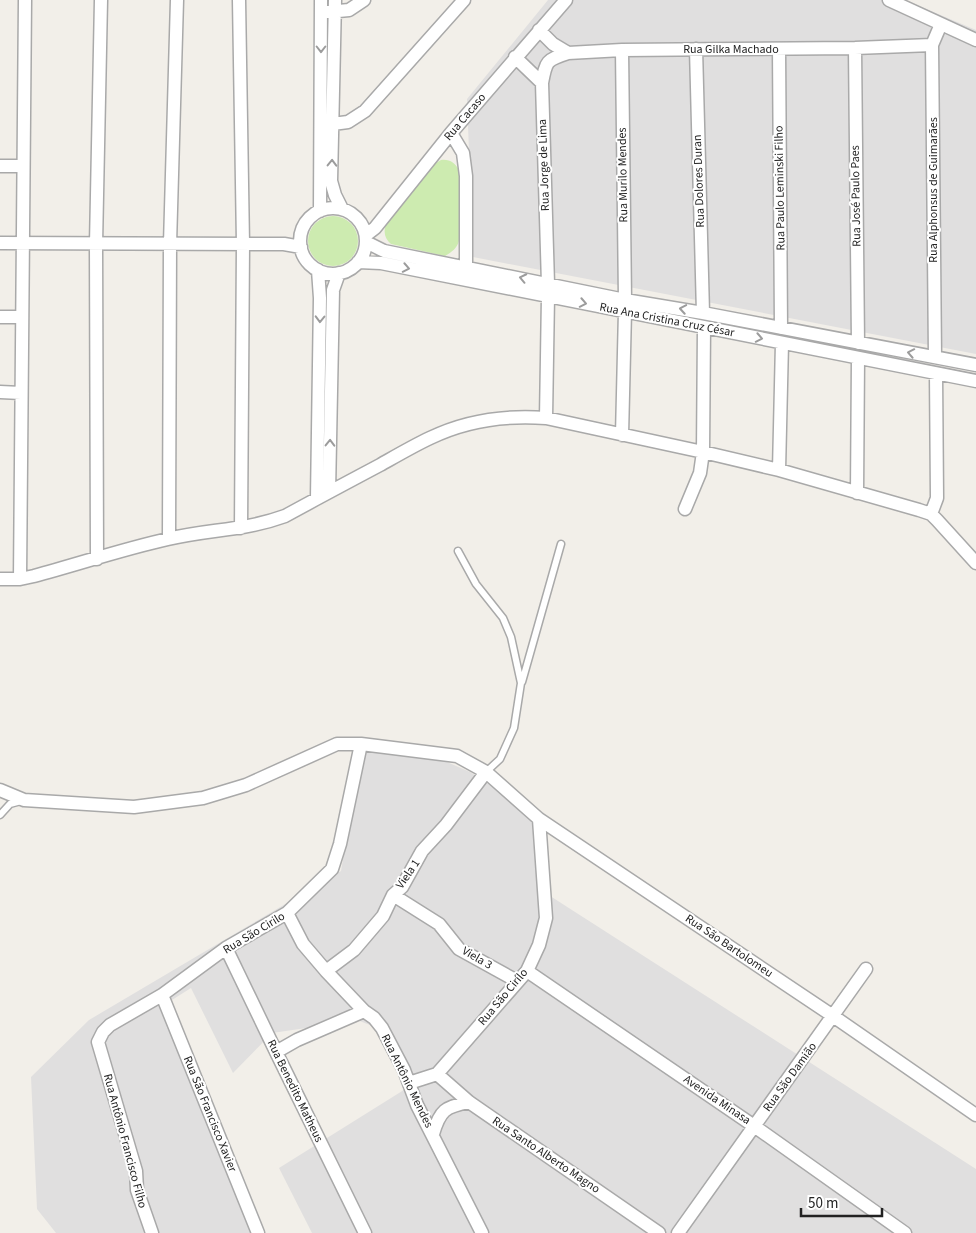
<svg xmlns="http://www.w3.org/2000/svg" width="976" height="1233" font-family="'Source Sans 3',sans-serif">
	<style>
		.residential { fill: #e0dfdf }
		.grass { fill: #cdebb0 }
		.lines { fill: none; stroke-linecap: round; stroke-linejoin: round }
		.service-casing { stroke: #a9a9a9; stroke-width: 9 }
		.minor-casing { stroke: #a9a9a9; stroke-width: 15 }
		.service { stroke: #fff; stroke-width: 6 }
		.minor { stroke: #fff; stroke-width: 12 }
		.oneway { stroke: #9c9c9c }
		.labels { text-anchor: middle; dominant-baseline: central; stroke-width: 4; stroke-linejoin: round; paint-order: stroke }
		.street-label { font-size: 12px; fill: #222; stroke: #fff }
	</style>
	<rect width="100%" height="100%" fill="#f2efe9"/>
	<path class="residential" d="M548,0H905L976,30V354L473,257L467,99Z
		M362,750L424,752L470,772L498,790L507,799L541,819L547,894L976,1169V1233H312L279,1168L407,1088L375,1027L352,1018L327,1025L272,1033L233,1073L191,988L164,1005L259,1233H56L37,1209L31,1077L89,1020L341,871Z"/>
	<path class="grass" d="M441,160C450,159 455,163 459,170V241C457,248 452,252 445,256L391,244C385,239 383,233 386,224L434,164Z
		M308 241a25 25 0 1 1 50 0a25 25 0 1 1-50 0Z"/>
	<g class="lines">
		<defs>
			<path id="service" d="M458,551L476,584L503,618L511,637L521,683L514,728L500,759L486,772
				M522,682L561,544
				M0,815L10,804L21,801"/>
			<path id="minor" d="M239,0L243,244L241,528
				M335,0L331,181L335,195L342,209
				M889,0L976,40
				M328,12L349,10L364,0
				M539,30L553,44L568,53L622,50L855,48L932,45
				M855,48L858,343
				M696,49L703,313
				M779,49L781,328
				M622,50L625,300
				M515,57L542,83L548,284
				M542,83C546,61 546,60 568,53
				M325,125L348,122L365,111L464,0
				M451,133L463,153L466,176V266
				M0,166H23
				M300 241a33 33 0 1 1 66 0a33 33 0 1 1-66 0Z
				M320,211L321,0
				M366,235L375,228L451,133L566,0
				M366,242L384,251L625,300L703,313L976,365
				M0,243L284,244L301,247
				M358,262L381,263L976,381
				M0,317H21
				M935,357L932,45L941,24
				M0,392L21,393
				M546,418L548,296
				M622,435L625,311
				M779,470L782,343
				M329,492L333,290L339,273
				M857,493L858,358
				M317,498L320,298L318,270
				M685,509L700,473L703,452L704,327
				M931,514L937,498L936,374
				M169,538L170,244L177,0
				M97,559L96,244L101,0
				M0,579H20L34,576C79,564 123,549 168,539C209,529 244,531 285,516C316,499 348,482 380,465C396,456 413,446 430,438C467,420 506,415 546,418L703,452L779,470L919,510L931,514L937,520L976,563
				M20,579L25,0
				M0,790L24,800L134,807L203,798L246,785L337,744H361L457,756L486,772L539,819L833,1016L976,1115
				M393,895L439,924L459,949L517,981
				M287,913L303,944L326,971L364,1011L374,1018L382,1028L404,1070L417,1105L482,1233
				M226,948L279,1058L365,1233
				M326,971L354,950L383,916L393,895L402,887L422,851L446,825L486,772
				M527,971L754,1126L905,1233
				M162,995L258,1233
				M276,1052L297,1040L364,1011
				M437,1074L469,1102L659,1233
				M409,1083L437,1074L527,971L539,945L546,918L539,819
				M433,1134C440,1110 445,1107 469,1102
				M152,1233L137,1190L136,1171L98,1042L103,1032L110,1025L162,995L226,948L287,913L332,869L340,844L361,744
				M678,1233L866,969"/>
		</defs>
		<use href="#service" class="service-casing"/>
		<use href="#minor" class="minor-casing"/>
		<use href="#service" class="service"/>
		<use href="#minor" class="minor"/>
	</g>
	<defs><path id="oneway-chevron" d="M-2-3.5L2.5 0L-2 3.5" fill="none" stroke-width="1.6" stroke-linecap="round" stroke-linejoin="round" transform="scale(1.25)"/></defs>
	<g class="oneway">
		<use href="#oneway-chevron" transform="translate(321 49) rotate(90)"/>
		<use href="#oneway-chevron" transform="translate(332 163) rotate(-89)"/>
		<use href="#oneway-chevron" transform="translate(406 268) rotate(11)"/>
		<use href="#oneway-chevron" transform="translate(523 278) rotate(-168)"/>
		<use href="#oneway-chevron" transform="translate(583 303) rotate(11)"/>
		<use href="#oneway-chevron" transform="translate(683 309) rotate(-170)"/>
		<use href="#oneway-chevron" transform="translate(320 319) rotate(91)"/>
		<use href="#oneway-chevron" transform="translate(759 338) rotate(11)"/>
		<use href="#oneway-chevron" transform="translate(911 353) rotate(-169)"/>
		<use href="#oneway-chevron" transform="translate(330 443) rotate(-89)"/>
	</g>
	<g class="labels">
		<g class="street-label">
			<text x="731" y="49">Rua Gilka Machado</text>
			<text transform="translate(465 117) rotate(-50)">Rua Cacaso</text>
			<text transform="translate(544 165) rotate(-92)">Rua Jorge de Lima</text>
			<text transform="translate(623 175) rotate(-91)">Rua Murilo Mendes</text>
			<text transform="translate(699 181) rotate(-92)">Rua Dolores Duran</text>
			<text transform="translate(780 188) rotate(-91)">Rua Paulo Leminski Filho</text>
			<text transform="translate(933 190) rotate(-90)">Rua Alphonsus de Guimarães</text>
			<text transform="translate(856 196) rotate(-91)">Rua José Paulo Paes</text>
			<text transform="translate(667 320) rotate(11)">Rua Ana Cristina Cruz César</text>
			<text transform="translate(408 874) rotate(-56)">Viela 1</text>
			<text transform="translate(254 933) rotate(-31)">Rua São Cirilo</text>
			<text transform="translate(729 946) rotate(34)">Rua São Bartolomeu</text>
			<text transform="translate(477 958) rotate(30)">Viela 3</text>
			<text transform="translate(503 997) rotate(-50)">Rua São Cirílo</text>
			<text transform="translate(790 1077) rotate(-54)">Rua São Damião</text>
			<text transform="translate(407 1081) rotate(64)">Rua Antônio Mendes</text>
			<text transform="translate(295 1091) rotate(64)">Rua Benedito Matheus</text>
			<text transform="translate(717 1100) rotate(34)">Avenida Minasa</text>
			<text transform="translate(210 1114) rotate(68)">Rua São Francisco Xavier</text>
			<text transform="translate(125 1141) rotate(75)">Rua Antônio Francisco Filho</text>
			<text transform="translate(546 1155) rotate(34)">Rua Santo Alberto Magno</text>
		</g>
	</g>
	<path d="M801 1208v8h81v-8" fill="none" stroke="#222222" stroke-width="2.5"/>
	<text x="808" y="1208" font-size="15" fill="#222222" stroke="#ffffff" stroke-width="4" paint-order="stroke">50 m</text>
</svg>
